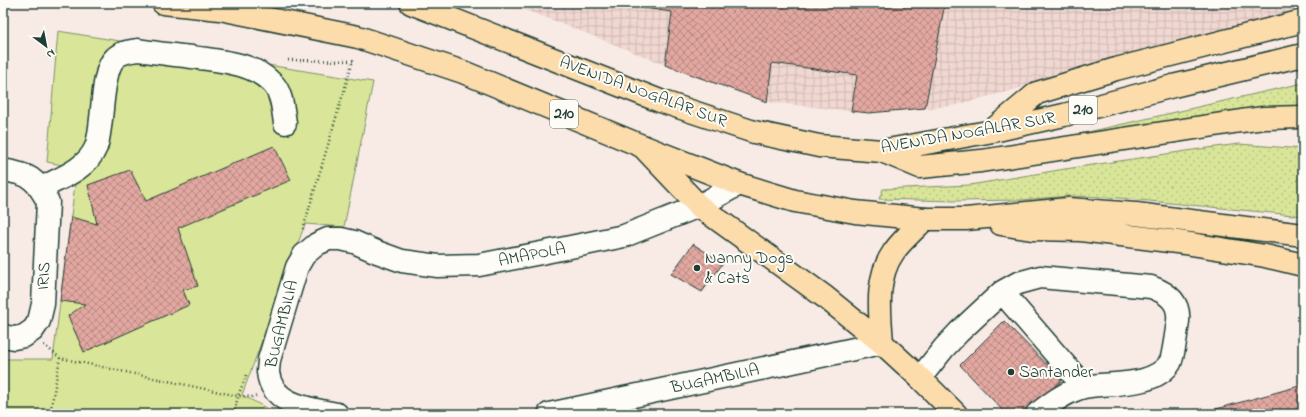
<svg xmlns="http://www.w3.org/2000/svg" width="1306" height="417" font-family="'Indie Flower',sans-serif">
	<style>
		.industrial { fill: url(#industrial-grid) }
		.grass { fill: url(#grass-dots); stroke: #7c9166 }
		.park { fill: #d9e598; stroke: #7c9166 }
		.building { fill: url(#building-cross-hatch); stroke: #1f3d34 }
		.lines { fill: none; stroke-linecap: round; stroke-linejoin: round }
		.minor-casing { stroke: #1f3d34; stroke-width: 25 }
		.major-casing { stroke: #1f3d34; stroke-width: 25 }
		.highway-casing { stroke: #1f3d34; stroke-width: 25 }
		.path { stroke: #1f3d34; stroke-width: 2.5; stroke-dasharray: 1 3; stroke-linecap: butt }
		.minor { stroke: #fdfcf7; stroke-width: 22 }
		.major { stroke: #fddcac; stroke-width: 22 }
		.highway { stroke: #fddcac; stroke-width: 22 }
		.poi-dot { fill: #1f3d34; stroke: #fdfcf7; stroke-width: 1.5 }
		.labels { text-anchor: middle; dominant-baseline: central; stroke-width: 4; stroke-linejoin: round; paint-order: stroke }
		.shield { fill: #fdfcf7; stroke: #62766e; stroke-width: 1 }
		.shield-label { font-size: 16px; font-weight: bold; fill: #1f3d34 }
		.street-label { font-size: 17px; fill: #1f3d34; stroke: #fdfcf7 }
		.poi-label { font-size: 17px; fill: #1f3d34; stroke: #fdfcf7; text-anchor: start }
	</style>
	<defs>
		<pattern id="industrial-grid" width="8" height="8" patternUnits="userSpaceOnUse"><rect width="8" height="8" fill="#f1d7d1"/><path d="M0 4h8M4 0v8" fill="none" stroke="#ceb9b4"/></pattern>
		<pattern id="grass-dots" width="8" height="8" patternUnits="userSpaceOnUse"><rect width="8" height="8" fill="#d9e598"/><path d="M2 2h.1M6 6h.1" fill="none" stroke="#bac584" stroke-width="1.8" stroke-linecap="round"/></pattern>
		<pattern id="building-cross-hatch" width="8" height="8" patternUnits="userSpaceOnUse"><rect width="8" height="8" fill="#e2a7a0"/><path d="M0 0l8 8M0 8l8-8" fill="none" stroke="#b78983"/></pattern>
	</defs>
	<rect width="100%" height="100%" fill="#f8ebe6"/>
	<filter id="ink" filterUnits="userSpaceOnUse"><feTurbulence type="fractalNoise" baseFrequency=".025" numOctaves="2"/><feDisplacementMap in="SourceGraphic" scale="8" xChannelSelector="R" yChannelSelector="G"/><feConvolveMatrix kernelMatrix="1 2 1 2 8 2 1 2 1" color-interpolation-filters="sRGB"/></filter>
	<g filter="url(#ink)">
		<path class="industrial" d="M505,3H1303V14L952,106L869,113L767,102L698,78L558,22Z"/>
		<path class="grass" d="M1303,83V107L1053,140Z
			M1239,144L1303,149V216L1108,197L1068,196L1022,200L957,201L879,199L883,189L970,185L1065,169L1200,149Z"/>
		<path class="park" d="M58,31L373,82L344,227L305,224L242,395L268,409L267,414H3V359H53L77,168L47,162Z"/>
		<path class="building" d="M610,3H945L925,108L869,113L851,111L857,75L772,63L767,102L665,65L672,12Z
			M274,146L291,180L178,228L198,286L183,290L189,305L84,352L68,316L85,304L60,301L71,217L97,224L88,185L130,170L146,201Z
			M693,244L723,263L702,292L671,274Z
			M1004,321L1062,380L1024,414H1006L960,365Z
			M1303,385V414H1198Z"/>
		<g class="lines">
			<defs>
				<path id="minor" d="M3,170C29,174 36,178 48,202L43,304L39,321L33,330L24,336L14,338L3,336
					M41,188C61,178 87,169 96,147C104,126 100,72 115,58C121,52 130,51 138,50C156,53 174,55 192,57C219,61 252,62 272,83C282,92 283,110 285,123
					M1002,292L1084,387
					M920,378L944,348L959,332L1002,292L1018,283L1040,277L1151,287C1168,293 1180,302 1178,321C1177,329 1173,358 1170,363C1153,388 1110,382 1084,387C1067,391 1051,403 1037,414
					M337,414C312,409 271,406 268,372C268,368 269,364 269,360L297,267L304,255L317,244L328,239H341L354,242L377,252L402,261L438,266L479,265L541,253L624,236L699,206L739,184
					M549,414L882,343"/>
				<path id="major" d="M642,146L699,206L825,297L882,343L920,378L956,414
					M882,343C880,313 875,279 893,253C900,242 915,229 925,219"/>
				<path id="highway" d="M163,3L220,9L358,37L463,72L642,146L739,184L795,201L855,212L925,219H966L1068,209L1136,214L1303,235
					M411,3L660,101L754,132L819,146L882,151L993,131L1064,115L1173,86L1303,55
					M995,128L1037,93L1116,69L1303,21
					M882,151L920,167L981,161L1241,121L1264,118L1303,117
					M1001,224L1032,229L1081,230L1185,243L1265,256L1303,265"/>
			</defs>
			<use href="#minor" class="minor-casing"/>
			<use href="#major" class="major-casing"/>
			<use href="#highway" class="highway-casing"/>
			<path class="path" d="M288,60L353,61
				M303,229L354,57
				M44,345L60,358L238,396L247,373
				M50,414L60,358
				M234,414L238,396L254,397L256,396"/>
			<use href="#minor" class="minor"/>
			<use href="#major" class="major"/>
			<use href="#highway" class="highway"/>
		</g>
	</g>
	<g class="poi-dot">
		<circle cx="697" cy="268" r="4"/>
		<circle cx="1011" cy="372" r="4"/>
	</g>
	<g class="labels">
		<g class="shield">
			<rect x="1069" y="96" width="28" height="28" rx="3"/>
			<rect x="550" y="100" width="28" height="28" rx="3"/>
		</g>
		<g class="shield-label">
			<text x="1083" y="110">210</text>
			<text x="564" y="114">210</text>
		</g>
		<g class="street-label">
			<text transform="translate(643 92) rotate(20)">AVENIDA NOGALAR SUR</text>
			<text transform="translate(968 133) rotate(-10)">AVENIDA NOGALAR SUR</text>
			<text transform="translate(532 255) rotate(-11)">AMAPOLA</text>
			<text transform="translate(44 276) rotate(-87)">IRIS</text>
			<text transform="translate(282 324) rotate(-76)">BUGAMBILIA</text>
			<text transform="translate(715 379) rotate(-12)">BUGAMBILIA</text>
		</g>
		<g class="poi-label">
			<text x="705" y="258">Nanny Dogs<tspan x="705" dy="20">&amp; Cats</tspan></text>
			<text x="1019" y="372">Santander</text>
		</g>
	</g>
	<rect width="1306" height="417" fill="none" stroke="#fdfcf7" stroke-width="16"/>
	<rect x="8" y="8" width="1290" height="401" fill="none" stroke="#1f3d34" stroke-width="1.5" filter="url(#ink)"/>
	<g transform="translate(46 46) rotate(148)" stroke="#fdfcf7" stroke-width="3" paint-order="stroke">
	<path d="M0-3L7 15L0 10L-7 15Z" fill="#1f3d34"/>
	<text y="-6" font-size="11" font-weight="bold" text-anchor="middle" fill="#1f3d34">N</text>
	</g>
</svg>
